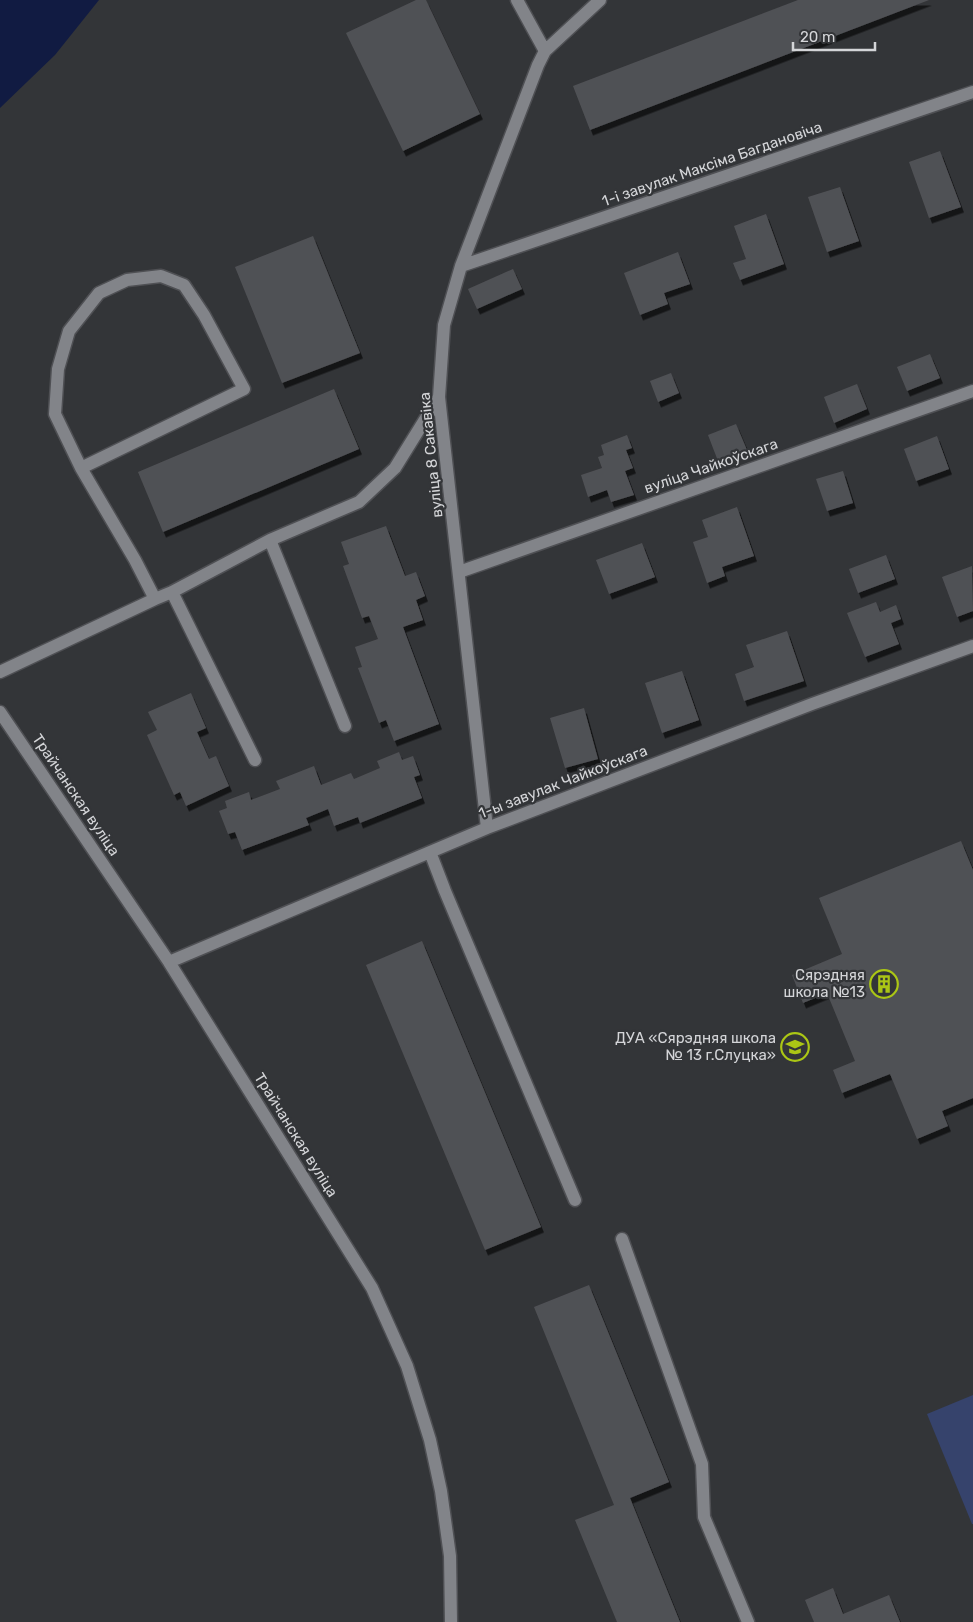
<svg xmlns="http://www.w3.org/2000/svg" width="973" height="1622" font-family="Rubik,sans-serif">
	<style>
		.green { fill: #36436c }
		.water { fill: #111b42 }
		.building { fill: #505155; filter: url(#shadow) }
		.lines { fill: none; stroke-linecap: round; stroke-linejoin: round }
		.minor-casing { stroke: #4f5054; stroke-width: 15 }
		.minor { stroke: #828489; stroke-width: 12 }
		.labels { text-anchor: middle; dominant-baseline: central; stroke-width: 4.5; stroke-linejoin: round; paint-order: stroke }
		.street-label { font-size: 15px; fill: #d4d5d8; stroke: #333538 }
		.poi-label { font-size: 15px; fill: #d4d5d8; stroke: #333538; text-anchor: end }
	</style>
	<defs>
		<filter id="shadow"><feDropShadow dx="3" dy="5.5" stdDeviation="0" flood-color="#0009"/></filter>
	</defs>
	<rect width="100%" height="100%" fill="#333538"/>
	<path class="green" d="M973,1395V1524H972L927,1414Z"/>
	<path class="water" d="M0,0H99L55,55L0,108Z"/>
	<path class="building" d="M416,0H426L480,114L403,151L346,33Z
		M798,0H929L590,130L573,86Z
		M940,151L961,207L929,218L909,162Z
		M840,187L859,241L827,252L808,197Z
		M766,214L784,264L740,280L733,263L746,259L734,226Z
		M313,236L360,353L282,383L235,267Z
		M678,252L690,284L664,293L668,304L640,315L624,273Z
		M513,269L522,289L477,309L468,289Z
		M930,354L940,378L907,391L897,367Z
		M671,373L679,393L658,402L650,381Z
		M857,384L867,409L834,423L824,397Z
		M334,389L359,449L163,532L138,472Z
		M736,424L747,450L718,461L708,435Z
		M627,435L632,448L626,450L633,468L625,471L634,495L611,502L607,490L588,497L581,475L602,468L598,457L604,455L601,445Z
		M937,436L949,469L916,481L904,449Z
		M843,471L853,503L827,511L816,479Z
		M737,507L754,556L722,567L725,576L707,583L693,542L708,537L702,520Z
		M386,526L405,576L416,572L425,596L416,600L423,620L403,627L439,724L394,741L386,720L379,723L358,668L362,667L355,647L378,639L369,616L362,618L343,566L349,564L341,542Z
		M642,543L655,577L609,594L596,560Z
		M886,555L895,579L858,593L849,569Z
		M972,566L973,611L957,617L942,577Z
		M876,602L880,612L896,605L901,619L891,623L899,644L865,657L847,613Z
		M787,631L804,681L744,701L735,674L754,667L746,645Z
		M682,671L699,720L662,733L645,683Z
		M191,693L206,728L197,732L209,759L216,756L229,786L186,806L180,792L174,795L147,735L157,730L148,712Z
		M584,708L598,759L565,768L550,718Z
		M399,752L402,760L413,756L420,775L414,777L422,798L360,823L358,817L334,826L328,809L306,818L309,825L242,850L235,832L228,834L219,811L227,808L225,801L249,792L251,800L280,789L276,781L314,766L321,785L351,773L354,779L380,768L377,761Z
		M961,841L973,870V1098L942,1111L948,1126L917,1139L890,1074L842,1093L833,1070L855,1061L827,993L803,1003L792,975L842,954L819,898Z
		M422,941L541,1227L485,1250L366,965Z
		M589,1285L669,1482L630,1498L680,1622H617L575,1520L614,1505L534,1307Z
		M833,1588L843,1614L889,1595L900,1622H814L805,1600Z"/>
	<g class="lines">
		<defs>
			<path id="minor" d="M517,0L545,51
				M461,266L973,92
				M81,468L244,389L204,315L184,285L161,276L127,280L99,293L69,331L58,369L55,414L81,468L135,560L155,599
				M270,540L345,726
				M459,572L973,391
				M172,592L255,760
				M0,672L155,599L172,592L270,540L359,502L395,468L439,397
				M0,712L169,962L372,1288L407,1366L430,1440L441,1491L450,1556L451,1622
				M487,828L439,397L444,325L461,266L538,65L545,51L600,0
				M430,852L445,891L575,1200
				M169,962L487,828L812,704L973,646
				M622,1239L702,1464L704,1517L748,1622"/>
		</defs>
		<use href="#minor" class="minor-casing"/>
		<use href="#minor" class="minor"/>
	</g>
	<defs>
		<symbol id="building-ring" viewBox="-11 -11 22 22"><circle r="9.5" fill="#333538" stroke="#abc615" stroke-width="1.5"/><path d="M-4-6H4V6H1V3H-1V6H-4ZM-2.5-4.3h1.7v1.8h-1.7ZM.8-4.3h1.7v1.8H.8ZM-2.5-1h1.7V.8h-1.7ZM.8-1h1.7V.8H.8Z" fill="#abc615"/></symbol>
		<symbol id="school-ring" viewBox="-11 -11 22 22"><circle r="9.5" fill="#333538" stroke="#abc615" stroke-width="1.5"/><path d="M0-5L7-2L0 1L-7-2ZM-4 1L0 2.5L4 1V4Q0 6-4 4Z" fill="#abc615"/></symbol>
	</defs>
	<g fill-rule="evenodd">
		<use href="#building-ring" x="868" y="968" width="32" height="32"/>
		<use href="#school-ring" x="779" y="1031" width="32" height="32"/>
	</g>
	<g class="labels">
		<g class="street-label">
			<text transform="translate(712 164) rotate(-19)">1-і завулак Максіма Багдановіча</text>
			<text transform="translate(431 455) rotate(-96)">вуліца 8 Сакавіка</text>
			<text transform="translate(711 466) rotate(-19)">вуліца Чайкоўскага</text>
			<text transform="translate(563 782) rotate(-21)">1-ы завулак Чайкоўскага</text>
			<text transform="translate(76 795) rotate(56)">Трайчанская вуліца</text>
			<text transform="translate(296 1135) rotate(58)">Трайчанская вуліца</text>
		</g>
		<g class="poi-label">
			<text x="865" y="975">Сярэдняя<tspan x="865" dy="17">школа №13</tspan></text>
			<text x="776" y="1038">ДУА «Сярэдняя школа<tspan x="776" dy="17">№ 13 г.Слуцка»</tspan></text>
		</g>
	</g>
	<path d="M793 42v8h82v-8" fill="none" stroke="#d4d5d8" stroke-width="2.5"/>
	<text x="800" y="42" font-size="15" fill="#d4d5d8" stroke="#333538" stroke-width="4" paint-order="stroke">20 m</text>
</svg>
